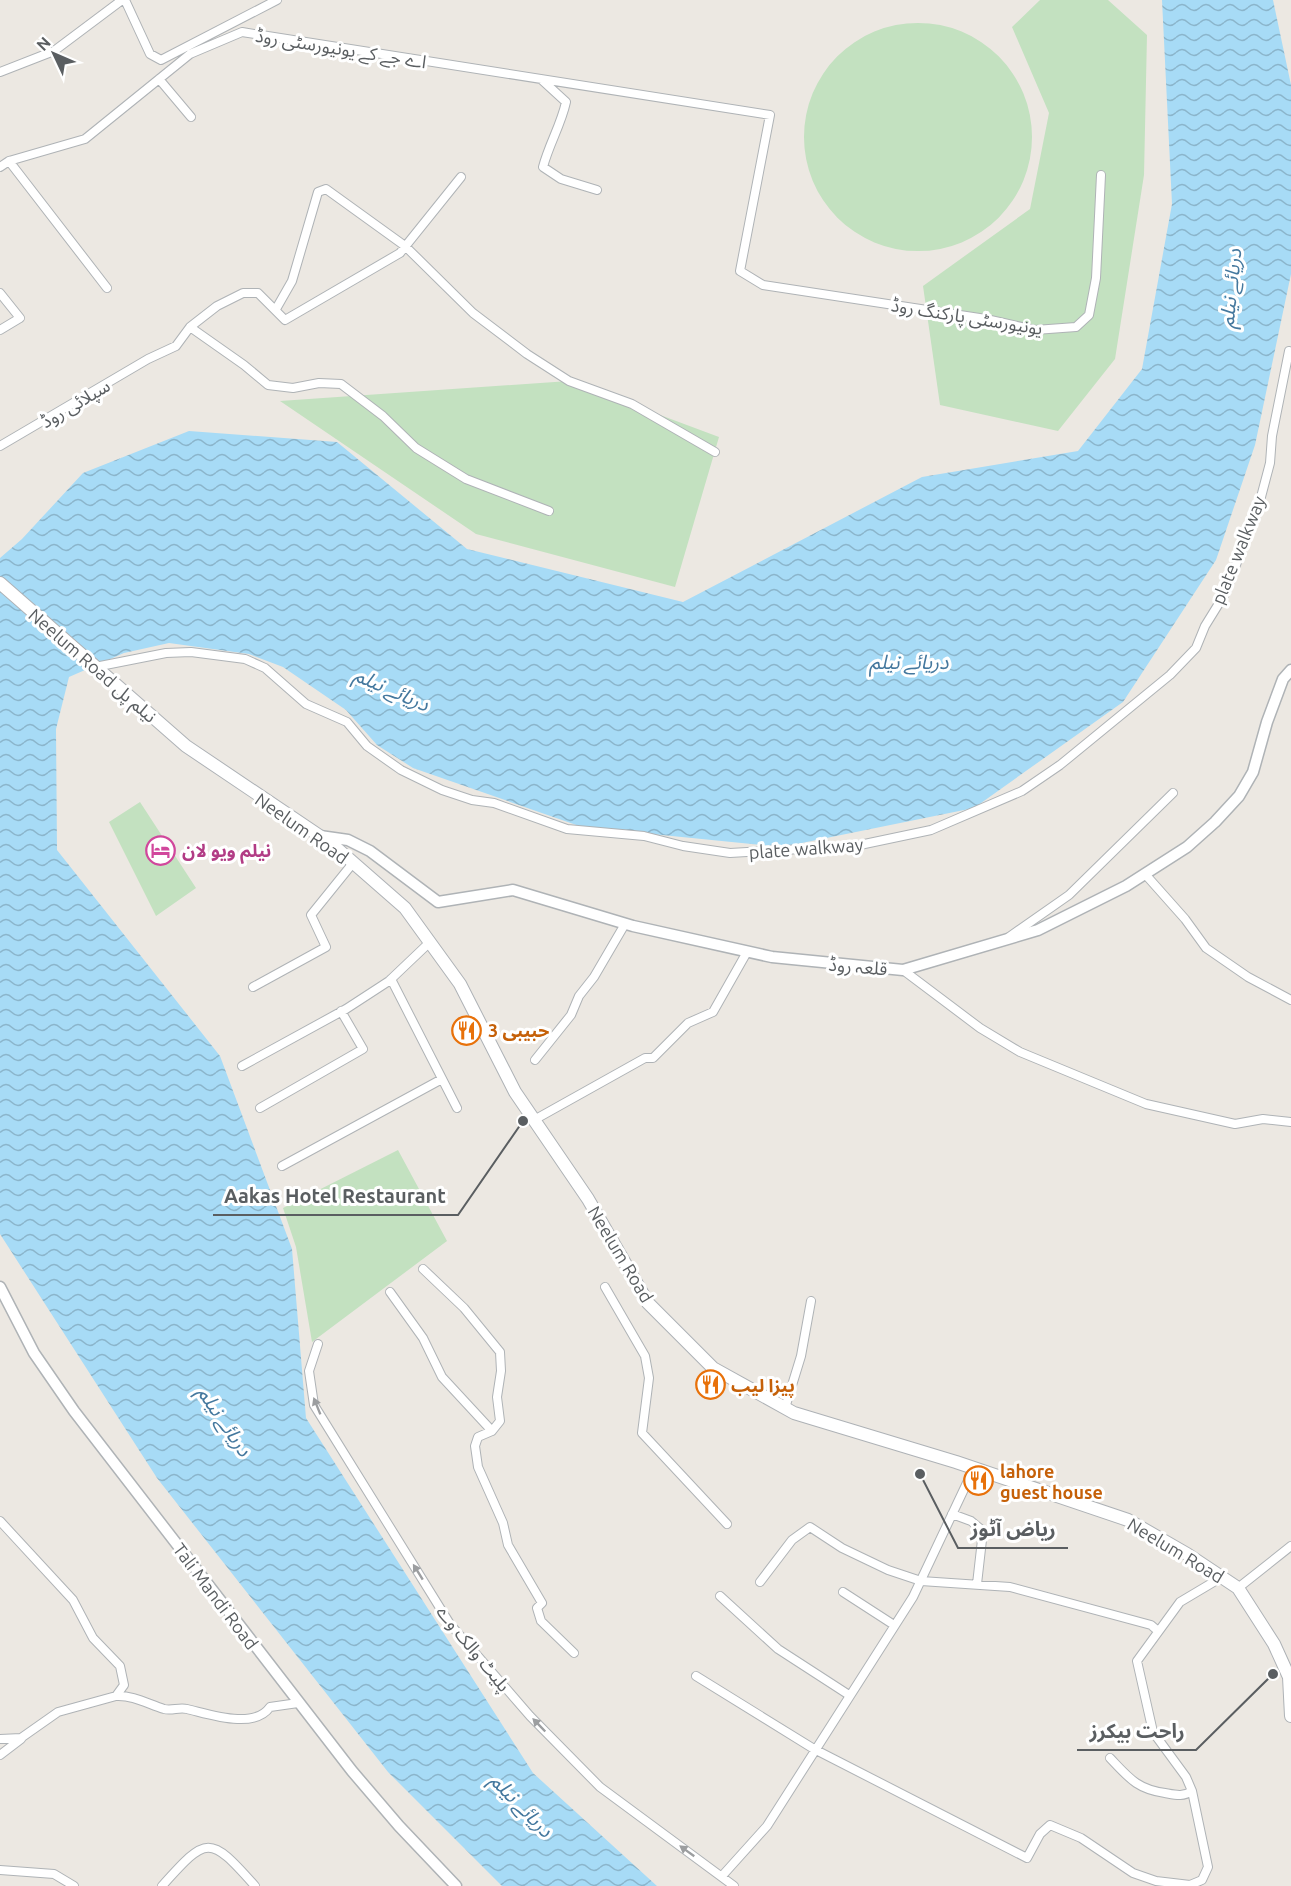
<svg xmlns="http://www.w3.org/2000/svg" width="1291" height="1886" font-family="Ubuntu,'Noto Sans Arabic',sans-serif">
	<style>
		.grass { fill: #c3e1c0 }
		.water { fill: url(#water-waves) }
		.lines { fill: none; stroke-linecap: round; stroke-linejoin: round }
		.minor-casing { stroke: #afb3b6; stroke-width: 10 }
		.tertiary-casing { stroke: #afb3b6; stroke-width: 13 }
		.secondary-casing { stroke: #aeb2b6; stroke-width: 14 }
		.minor { stroke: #fff; stroke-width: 8 }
		.tertiary { stroke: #fff; stroke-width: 10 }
		.secondary { stroke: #fff; stroke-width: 12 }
		.oneway { fill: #9c9ea0 }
		.labels { text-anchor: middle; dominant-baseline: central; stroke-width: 6; stroke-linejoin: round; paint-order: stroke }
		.street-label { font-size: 18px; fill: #5a5e61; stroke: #fff }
		.hotel-label { font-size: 18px; font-weight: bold; fill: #b23c85; stroke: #fff; text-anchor: start }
		.food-label { font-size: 18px; font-weight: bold; fill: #c56008; stroke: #fff; text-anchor: start }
		.water-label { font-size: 20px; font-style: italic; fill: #44789e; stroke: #fff }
		.leader { fill: none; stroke: #5a5e61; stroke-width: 2 }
		.callout-dot { fill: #5a5e61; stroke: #fff; stroke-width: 2 }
		.callout-label { font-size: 20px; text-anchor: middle; font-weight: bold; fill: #5a5e61; stroke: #fff; stroke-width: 6; stroke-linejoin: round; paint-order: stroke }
	</style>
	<defs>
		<pattern id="water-waves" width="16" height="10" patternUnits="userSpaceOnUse" patternTransform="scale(1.5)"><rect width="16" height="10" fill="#a7dbf6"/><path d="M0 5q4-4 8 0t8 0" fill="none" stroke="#8bb5cb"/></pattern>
	</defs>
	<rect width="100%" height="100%" fill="#ece8e2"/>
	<path class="grass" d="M1040,0H1108L1147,35L1144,175L1115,359L1058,431L940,405L923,286L1030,209L1049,113L1012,27Z
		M804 137a114 114 0 1 1 228 0a114 114 0 1 1-228 0Z
		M569,381L719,437L675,587L476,534L280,401Z
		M140,802L196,888L156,916L109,822Z
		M398,1150L447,1241L312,1342L296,1247L283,1208Z"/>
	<path class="water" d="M1162,0H1273L1291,85V274L1255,445L1216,560L1123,702L974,808L782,847L582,827L413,768L377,745L346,710L283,667L249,654L169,643L124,653L69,677L56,729L57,850L220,1056L292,1249L306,1418L533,1773L657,1886H502L388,1772L157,1478L0,1234V558L22,539L83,473L189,431L337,442L467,549L683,602L922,477L1078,451L1142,369L1172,204Z"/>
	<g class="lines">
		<defs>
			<path id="minor" d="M125,0L150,54L161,60L277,0
				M0,72L54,51L122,0
				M159,79L191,117
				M542,80L566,102C561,125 549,144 543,167L561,179L597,190
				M9,161L107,288
				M0,167L9,161L85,139L190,54L242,32L770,115L740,271L763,285L986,319L1035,330L1076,327L1089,315L1096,278L1101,175
				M0,293L20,318L0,330
				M276,309L292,281L318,192L326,189L405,246L473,313L527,354L569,381L632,404L715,452
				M190,327L244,365L268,385L293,388L319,383L341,384L383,416L416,448L466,479L549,511
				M0,446L148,359L176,346L190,327L217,306L243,293H258L285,320L400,253L461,177
				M95,667L166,653L191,652L245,659L265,668L306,704L347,722L367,746L401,770L442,790L472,800L494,803L567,829L644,836L683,846L730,853L855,846L931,830L1022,791L1060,765L1170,675L1196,648L1205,626L1226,592L1261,497L1270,463L1272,436L1289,351
				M1145,874L1185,919L1206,948L1248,977L1291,1000
				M1009,937L1069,895L1173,793
				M903,970L980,1028L1020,1052L1146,1104L1235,1124L1263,1119L1291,1122
				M391,979L457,1108
				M253,987L326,947L311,915L353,863
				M535,1060L571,1015L579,996L594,977L625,924
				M242,1066L346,1009L389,981L430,942
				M260,1108L363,1049L341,1011
				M534,1120L645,1058H653L688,1023L713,1012L747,952
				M282,1166L442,1079
				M423,1269L464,1308L500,1352L501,1371L497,1397L500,1421L492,1431L478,1437L475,1446L478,1467L503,1523L508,1545L542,1603L537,1608L541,1621L574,1653
				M605,1287L645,1356L649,1378L642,1433L727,1524
				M390,1292L423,1338L442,1377L492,1431
				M318,1344L309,1371L314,1405L450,1624L530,1716L600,1787L734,1886
				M785,1408L801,1356L811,1301
				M952,1514L971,1521L983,1531L977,1584
				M0,1521L73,1600L93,1638L120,1666L124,1685L116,1696L58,1712L21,1738L0,1739
				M760,1582L792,1540L810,1527L842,1548L888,1570L921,1581L1010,1587L1151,1625L1158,1631
				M1238,1588L1291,1546
				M843,1592L894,1625
				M720,1596L778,1649L849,1695
				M696,1676L814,1749L1027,1858L1040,1834L1050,1825L1081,1838L1133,1873L1156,1881L1190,1885L1202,1880L1208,1867L1192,1791
				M116,1696C133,1695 148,1704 164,1709C172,1711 179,1707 187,1709C209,1714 254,1730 270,1707L298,1703
				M0,1755L21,1739
				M1110,1758C1129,1778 1137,1789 1165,1793C1176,1795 1183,1797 1192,1791L1186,1777L1153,1732L1137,1661L1180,1602L1222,1577
				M0,1870L54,1874L74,1886
				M722,1876L767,1826L913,1597L974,1468
				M162,1886C207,1836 209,1834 255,1886"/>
			<path id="tertiary" d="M320,836L348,840L370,851L438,902L513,890L633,926L772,957L903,970L1038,930L1126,886L1187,847L1215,822L1239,796L1253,772L1267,722L1283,679L1291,670
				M0,1287L34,1353L74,1411L352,1771L399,1826L456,1886"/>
			<path id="secondary" d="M0,583L186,746L333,845L405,908L460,984L515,1092L588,1199L648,1303L713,1368L794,1413L956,1462L1128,1520L1187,1554L1238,1588L1274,1644L1289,1677L1291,1716"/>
		</defs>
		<use href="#minor" class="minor-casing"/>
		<use href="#tertiary" class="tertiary-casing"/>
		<use href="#secondary" class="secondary-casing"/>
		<use href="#minor" class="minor"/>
		<use href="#tertiary" class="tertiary"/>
		<use href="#secondary" class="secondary"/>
	</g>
	<defs><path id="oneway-solid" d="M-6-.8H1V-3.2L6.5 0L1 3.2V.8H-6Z" transform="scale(1.5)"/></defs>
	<g class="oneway">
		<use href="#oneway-solid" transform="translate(317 1406) rotate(-112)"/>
		<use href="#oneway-solid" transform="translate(418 1572) rotate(-122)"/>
		<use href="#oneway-solid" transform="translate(539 1725) rotate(-134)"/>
		<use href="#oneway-solid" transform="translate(687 1851) rotate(-144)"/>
	</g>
	<defs>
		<symbol id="hotel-ring" viewBox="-11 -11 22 22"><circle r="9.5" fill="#fff" stroke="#d1479c" stroke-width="1.5"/><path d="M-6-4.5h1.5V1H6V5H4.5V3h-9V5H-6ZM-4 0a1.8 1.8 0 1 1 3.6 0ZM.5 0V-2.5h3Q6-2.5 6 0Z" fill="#d1479c"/></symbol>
		<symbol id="restaurant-ring" viewBox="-11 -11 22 22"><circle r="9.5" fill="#fff" stroke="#e8710a" stroke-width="1.5"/><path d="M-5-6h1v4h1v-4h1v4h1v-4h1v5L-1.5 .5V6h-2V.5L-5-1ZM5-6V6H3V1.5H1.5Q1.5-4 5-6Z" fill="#e8710a"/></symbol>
	</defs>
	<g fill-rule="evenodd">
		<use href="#hotel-ring" x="144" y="834" width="33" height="33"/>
		<use href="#restaurant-ring" x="450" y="1014" width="33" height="33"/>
		<use href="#restaurant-ring" x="694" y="1368" width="33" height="33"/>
		<use href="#restaurant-ring" x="962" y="1464" width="33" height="33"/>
	</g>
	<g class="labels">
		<g class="street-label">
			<text transform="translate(341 48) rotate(9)">اے جے کے یونیورسٹی روڈ</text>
			<text transform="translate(967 316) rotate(9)">یونیورسٹی پارکنگ روڈ</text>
			<text transform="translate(75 403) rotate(-31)">سپلائی روڈ</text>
			<text transform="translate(1238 550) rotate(-68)">plate walkway</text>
			<text transform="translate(93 665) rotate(41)">Neelum Road نیلم پل</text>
			<text transform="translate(302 828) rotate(35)">Neelum Road</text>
			<text transform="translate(806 848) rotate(-4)">plate walkway</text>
			<text transform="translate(858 966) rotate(5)">قلعہ روڈ</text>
			<text transform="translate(621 1254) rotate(59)">Neelum Road</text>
			<text transform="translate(1176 1550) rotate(31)">Neelum Road</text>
			<text transform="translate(216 1596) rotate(53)">Tali Mandi Road</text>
			<text transform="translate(474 1648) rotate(51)">پلیٹ والک وے</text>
		</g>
		<g class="hotel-label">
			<text x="182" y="850">نیلم ویو لان</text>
		</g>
		<g class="food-label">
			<text x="488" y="1030">حبیبی 3</text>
			<text x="731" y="1385">پیزا لیب</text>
			<text x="1000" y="1471">lahore<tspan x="1000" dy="21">guest house</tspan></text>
		</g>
		<g class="water-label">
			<text transform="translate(1230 288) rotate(-84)">دریائے نیلم</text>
			<text x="909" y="661">دریائے نیلم</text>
			<text transform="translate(392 689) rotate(24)">دریائے نیلم</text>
			<text transform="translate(225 1421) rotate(56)">دریائے نیلم</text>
			<text transform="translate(522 1805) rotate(46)">دریائے نیلم</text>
		</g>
	</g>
	<path class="leader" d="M523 1121L458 1215H213M920 1474L958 1548H1068M1273 1674L1196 1750H1077"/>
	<g class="callout-dot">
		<circle cx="523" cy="1121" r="6"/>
		<circle cx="920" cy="1474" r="6"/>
		<circle cx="1273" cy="1674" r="6"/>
	</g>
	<g class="callout-label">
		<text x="335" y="1203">Aakas Hotel Restaurant</text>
		<text x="1013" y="1536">ریاض آٹوز</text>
		<text x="1137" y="1738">راحت بیکرز</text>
	</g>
	<g transform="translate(54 54) rotate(314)" stroke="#ffffff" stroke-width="4.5" paint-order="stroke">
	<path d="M0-4.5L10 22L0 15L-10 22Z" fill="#5a5e61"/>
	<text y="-9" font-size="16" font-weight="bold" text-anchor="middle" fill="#5a5e61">N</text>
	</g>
</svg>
